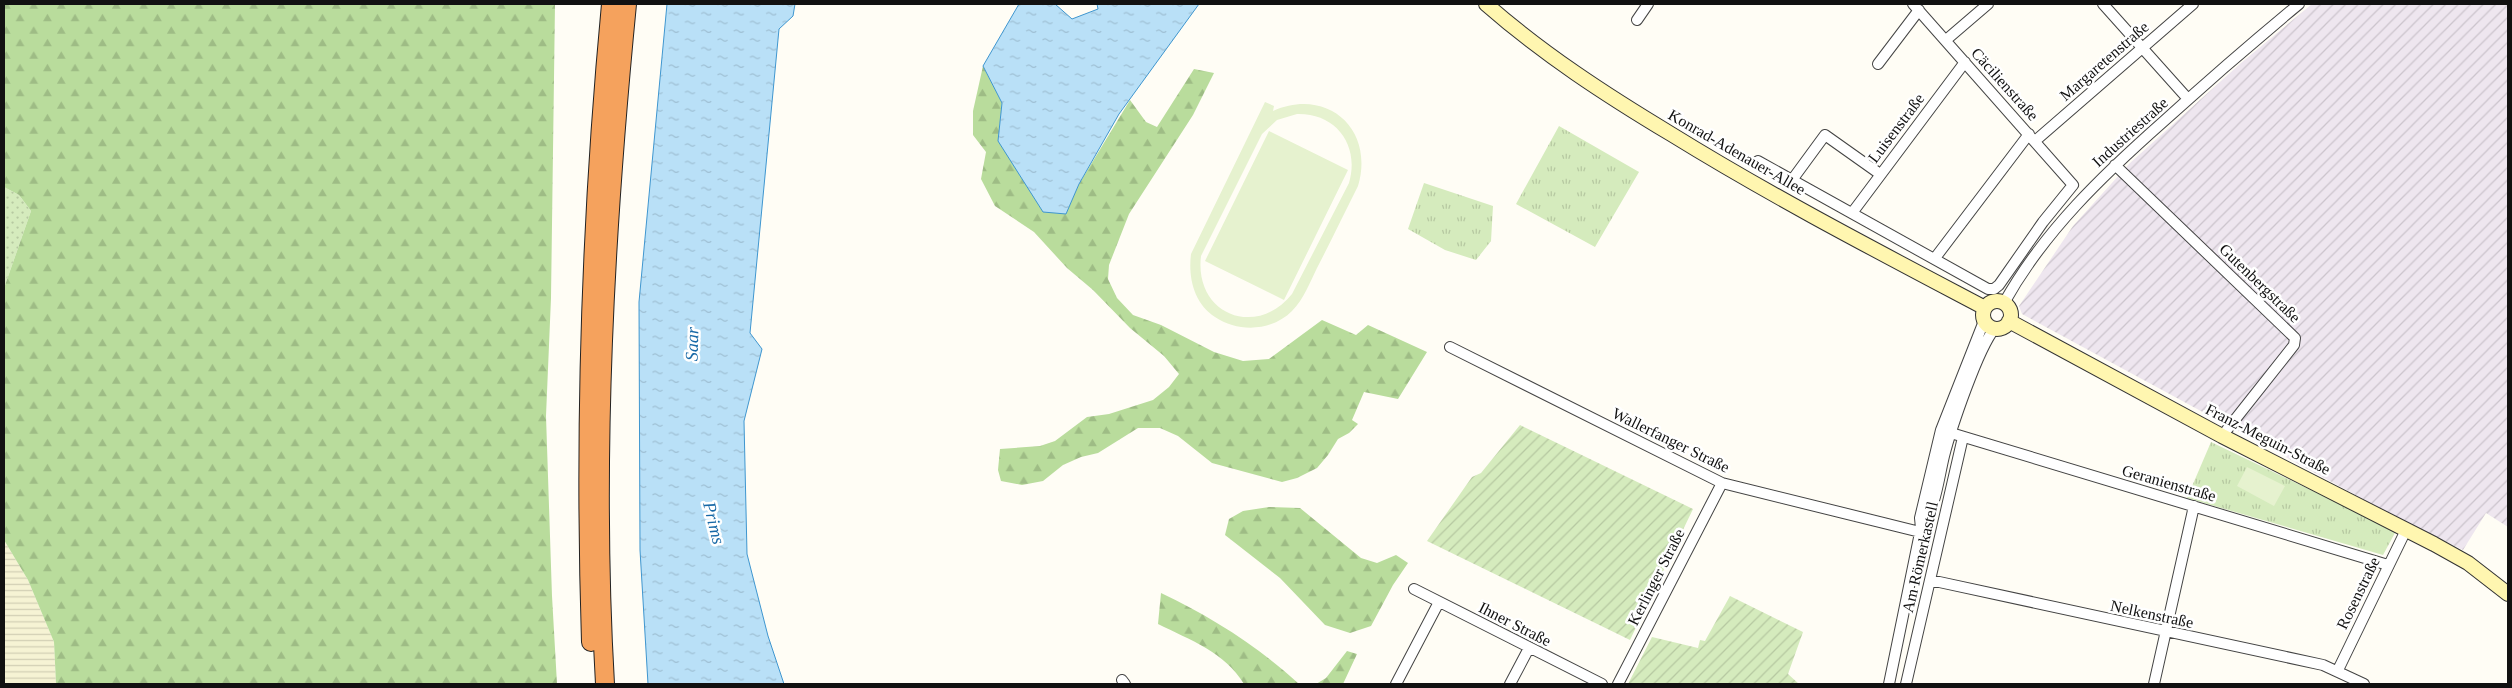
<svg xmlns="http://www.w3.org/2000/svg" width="2512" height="688" font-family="'Times New Roman',serif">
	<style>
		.industrial { fill: url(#industrial-furrows) }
		.farmland { fill: url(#farmland-rules) }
		.grass { fill: url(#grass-dots) }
		.forest { fill: url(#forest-firs) }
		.park { fill: url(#park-tufts) }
		.garden { fill: url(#garden-furrows) }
		.pitch { fill: #e6f2cf; fill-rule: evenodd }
		.water { fill: url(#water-ripples); stroke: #3f96cf }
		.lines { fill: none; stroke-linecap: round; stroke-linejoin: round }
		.street-casing { stroke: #444; stroke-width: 12 }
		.secondary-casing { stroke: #333; stroke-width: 16 }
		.highway-casing { stroke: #222; stroke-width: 20 }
		.street { stroke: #fff; stroke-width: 10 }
		.secondary { stroke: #fff6b0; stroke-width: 14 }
		.highway { stroke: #f5a25d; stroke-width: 18 }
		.labels { text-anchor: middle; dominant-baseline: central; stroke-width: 5; stroke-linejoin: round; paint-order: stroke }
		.street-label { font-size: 16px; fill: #111; stroke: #fff }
		.water-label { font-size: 18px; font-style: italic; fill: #1768a6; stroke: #fff }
	</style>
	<defs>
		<pattern id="industrial-furrows" width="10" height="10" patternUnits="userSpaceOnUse" patternTransform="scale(1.25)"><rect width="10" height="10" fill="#eee6ef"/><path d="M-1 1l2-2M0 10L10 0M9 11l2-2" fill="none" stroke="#cbc4cc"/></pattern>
		<pattern id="farmland-rules" width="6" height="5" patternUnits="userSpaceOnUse" patternTransform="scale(1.25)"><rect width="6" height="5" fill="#f6f3d4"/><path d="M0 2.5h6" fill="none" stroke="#d2cfb5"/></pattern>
		<pattern id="grass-dots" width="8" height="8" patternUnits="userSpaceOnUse" patternTransform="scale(1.25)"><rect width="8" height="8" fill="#d5ebbd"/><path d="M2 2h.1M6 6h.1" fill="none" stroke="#b6c8a1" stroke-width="1.8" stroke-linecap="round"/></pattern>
		<pattern id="forest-firs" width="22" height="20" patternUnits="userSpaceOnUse" patternTransform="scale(1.25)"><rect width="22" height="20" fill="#b9dc9c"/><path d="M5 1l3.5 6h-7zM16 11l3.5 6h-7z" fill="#9ebc85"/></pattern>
		<pattern id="park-tufts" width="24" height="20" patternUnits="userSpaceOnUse" patternTransform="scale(1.25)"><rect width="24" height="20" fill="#d5ebbd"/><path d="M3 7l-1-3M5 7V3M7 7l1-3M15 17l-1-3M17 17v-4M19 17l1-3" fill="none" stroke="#b6c8a1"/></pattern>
		<pattern id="garden-furrows" width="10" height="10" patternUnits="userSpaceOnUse" patternTransform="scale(1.25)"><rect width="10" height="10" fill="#d5ebbd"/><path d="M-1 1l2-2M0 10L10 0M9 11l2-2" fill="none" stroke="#b6c8a1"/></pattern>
		<pattern id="water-ripples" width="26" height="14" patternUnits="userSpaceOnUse" patternTransform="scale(1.25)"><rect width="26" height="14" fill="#b9e0f7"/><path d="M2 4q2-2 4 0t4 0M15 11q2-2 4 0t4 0" fill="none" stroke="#9ebfd3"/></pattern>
	</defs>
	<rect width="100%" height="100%" fill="#fffdf5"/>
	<path class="industrial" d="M2312,4H2508V527L2486,513L2463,550L2400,519L2022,314L2019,306L2073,226L2130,163L2241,63Z"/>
	<path class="farmland" d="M4,540L28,580L54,642L56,684H4Z"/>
	<path class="grass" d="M4,187L19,195L31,211L4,288Z"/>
	<path class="forest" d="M4,4H555L551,298L546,416L552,596L557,684H56L54,642L28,580L4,540V288L31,211L19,195L4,187Z
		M983,66L1002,103L998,141L1065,214L1079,184L1130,100L1146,122L1157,127L1194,69L1214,73L1193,115L1129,214L1109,265L1108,279L1117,298L1133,315L1161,325L1214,352L1243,361L1269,359L1322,320L1356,335L1368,325L1427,352L1398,399L1364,392L1352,420L1358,424L1349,433L1338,439L1328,455L1317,468L1297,478L1282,482L1212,463L1178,436L1160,428H1138L1098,453L1081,457L1063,465L1043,481L1022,485L1001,481L998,470L1000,449L1040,446L1055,441L1087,417L1109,414L1153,400L1169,387L1179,374L1164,356L1130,328L1093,290L1067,268L1034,232L995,206L981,179L986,152L973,135V111Z
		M1269,507L1300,508L1361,558L1377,563L1396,555L1408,563L1393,585L1371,626L1350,633L1325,625L1280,578L1225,535L1229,519L1243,511Z
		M1161,593C1210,616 1259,647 1299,684H1244C1225,652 1190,640 1158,624Z
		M1347,651L1357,654L1343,684H1316L1326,678Z"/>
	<path class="park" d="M1559,126L1639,172L1595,247L1516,204Z
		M1424,183L1493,206L1491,241L1476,260L1445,250L1408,229Z
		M2211,442L2396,531L2383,555L2187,498Z"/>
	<path class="garden" d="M1520,425L1693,509L1630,640L1427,541L1472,477L1481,473Z
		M1730,596L1803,632L1788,674L1799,684H1628L1652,637L1698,648L1700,640L1705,641Z"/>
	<path class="pitch" d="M1265,102L1274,106L1273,111C1327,87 1375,129 1358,186C1344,214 1331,241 1317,268C1310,282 1304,299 1292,311C1272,331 1239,333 1215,317C1194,303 1188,278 1191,254ZM1297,114C1336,113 1360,145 1349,183L1292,294C1256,339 1194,314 1201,256L1262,134L1277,120Z
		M1269,131L1348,170L1284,300L1205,261Z
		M2247,467L2285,486L2274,506L2237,486Z"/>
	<path class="water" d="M667,4H795L793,16L779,29L750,333L762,349L744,421L747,554L768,636L784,684H648L640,550L639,302Z
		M1019,4H1055L1072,19L1098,9L1097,4H1199L1119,114L1079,184L1066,214L1043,212L998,141L1002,103L983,66Z"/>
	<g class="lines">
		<defs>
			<path id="street" d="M2103,4L2188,99
				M1637,20L1648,4
				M1946,40L1988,4
				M1878,64L1919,10
				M2035,141L2193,4
				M1758,161L1988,289H1994L1999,285L2043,222L2073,185L1913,4
				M2115,165L2295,338L2294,345L2222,436
				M1792,180L1825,135L1880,174
				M1852,213L1965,62
				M1935,258L2029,134
				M2004,303C2044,231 2103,175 2164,121C2208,81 2253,42 2299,4
				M1450,347L1722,483L1920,532
				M1941,430L2388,565
				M1921,528C1936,507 1938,481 1944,456C1951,429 1978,348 1995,328
				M1930,580L2323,665L2364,684
				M1414,589L1602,684
				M2338,670L2406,530
				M1122,680L1125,684
				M1396,684L1439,602
				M1510,684L1529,648
				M1618,684L1722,483
				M1889,684L1921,528L1920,518L1941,430L1984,321
				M1906,684L1963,437
				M2154,684L2194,506"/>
			<path id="secondary" d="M1486,4C1543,54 1606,95 1671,134C1773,197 1879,252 1985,308
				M1983 315a14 14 0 1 1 28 0a14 14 0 1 1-28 0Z
				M2009,321L2222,436L2434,544L2468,563L2508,594"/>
			<path id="highway" d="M591,642C584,429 591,216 611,4
				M605,684C592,458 605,229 627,4"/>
		</defs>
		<use href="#street" class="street-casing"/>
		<use href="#secondary" class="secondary-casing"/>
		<use href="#highway" class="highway-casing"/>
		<use href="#street" class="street"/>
		<use href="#secondary" class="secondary"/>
		<use href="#highway" class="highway"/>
	</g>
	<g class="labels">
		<g class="street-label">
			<text transform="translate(2104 61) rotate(-41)">Margaretenstraße</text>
			<text transform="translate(2005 84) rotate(48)">Cäcilienstraße</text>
			<text transform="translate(1896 128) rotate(-53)">Luisenstraße</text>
			<text transform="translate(2130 132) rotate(-42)">Industriestraße</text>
			<text transform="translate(1737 152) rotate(30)">Konrad-Adenauer-Allee</text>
			<text transform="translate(2260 283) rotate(44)">Gutenbergstraße</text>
			<text transform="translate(2268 439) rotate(27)">Franz-Meguin-Straße</text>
			<text transform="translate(1671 440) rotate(26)">Wallerfanger Straße</text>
			<text transform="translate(2169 483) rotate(16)">Geranienstraße</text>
			<text transform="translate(1920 557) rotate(-77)">Am Römerkastell</text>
			<text transform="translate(1656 577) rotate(-63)">Kerlinger Straße</text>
			<text transform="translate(2358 593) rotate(-64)">Rosenstraße</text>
			<text transform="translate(2152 614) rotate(12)">Nelkenstraße</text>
			<text transform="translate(1515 624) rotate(27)">Ihner Straße</text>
		</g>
		<g class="water-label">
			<text transform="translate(692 344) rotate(-88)">Saar</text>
			<text transform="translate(714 523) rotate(76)">Prims</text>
		</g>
	</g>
	<rect width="2512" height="688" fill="none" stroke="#111111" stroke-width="10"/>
</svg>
